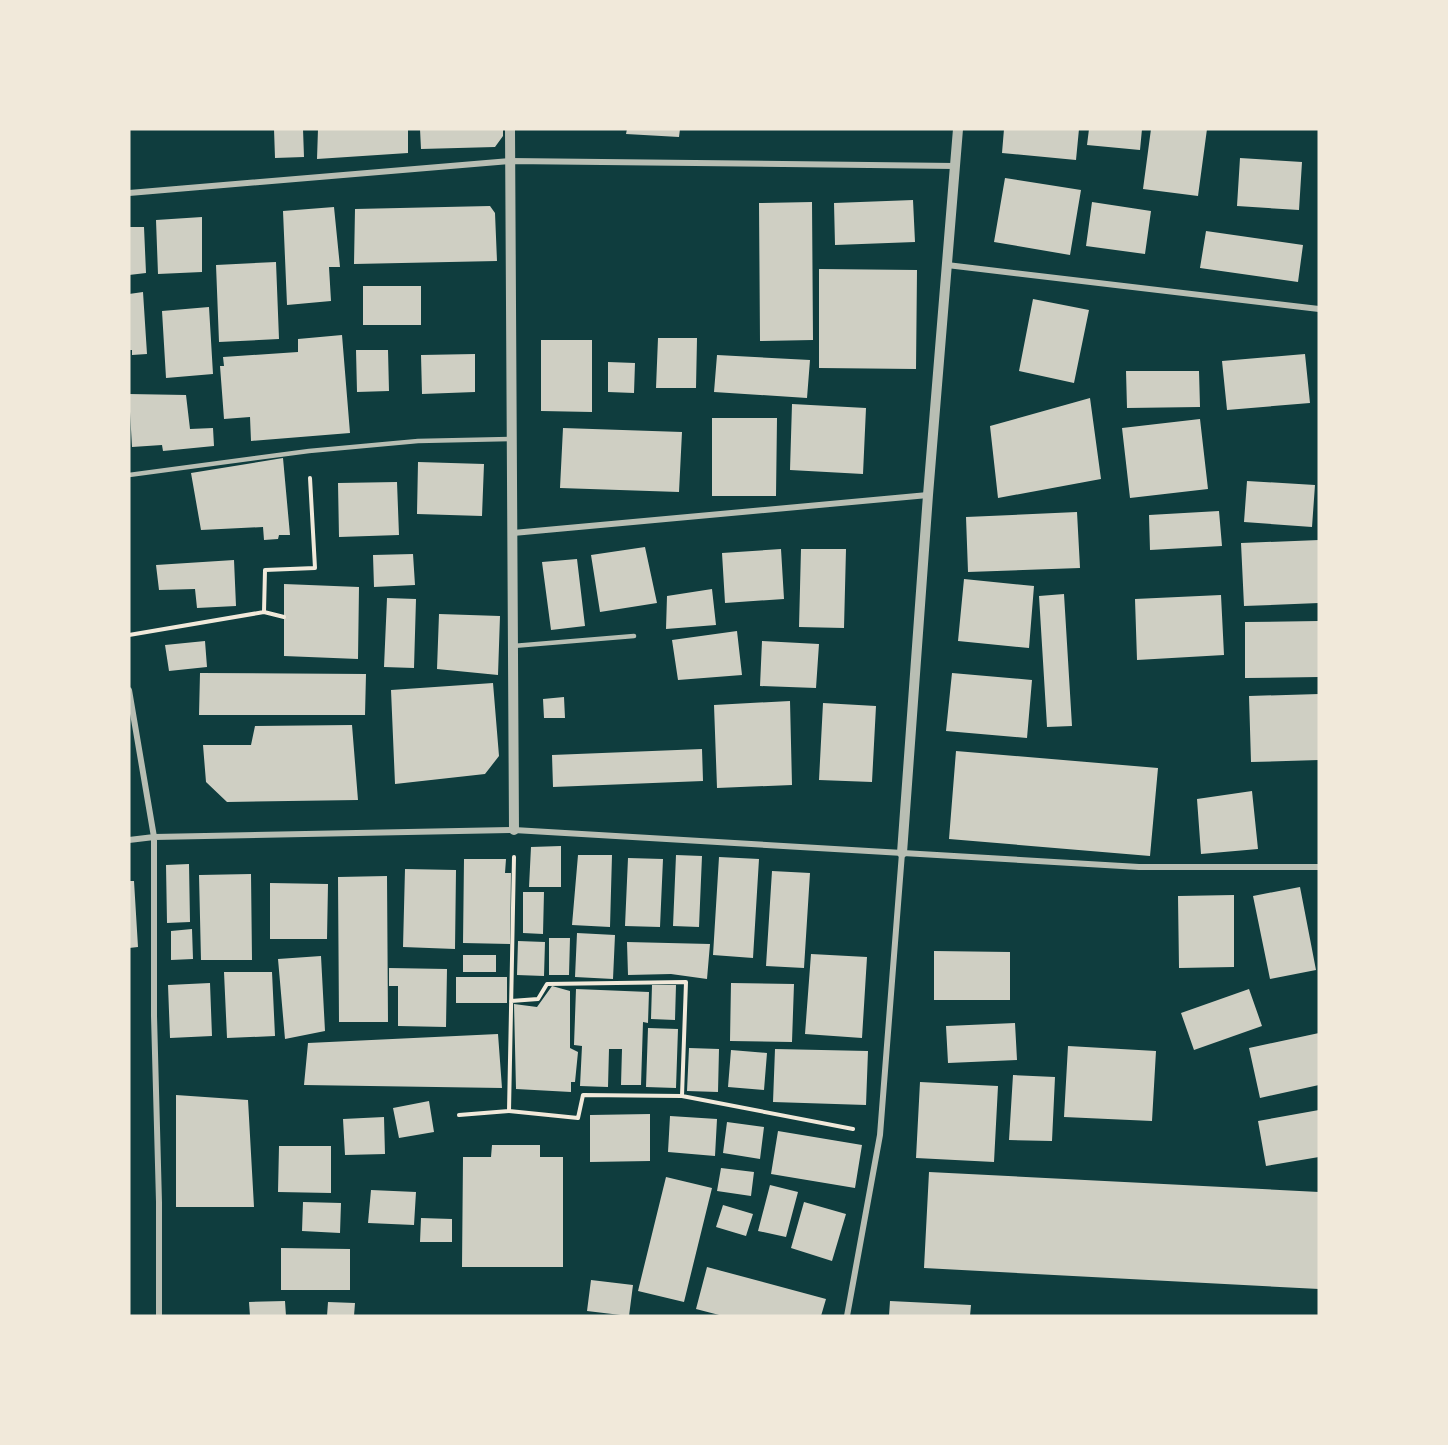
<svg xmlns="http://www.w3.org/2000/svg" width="1448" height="1445" font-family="Montserrat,sans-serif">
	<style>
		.building { fill: #cfcfc3 }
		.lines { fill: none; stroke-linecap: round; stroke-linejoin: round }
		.path { stroke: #f1e9da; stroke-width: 4 }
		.service { stroke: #b8beb3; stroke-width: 4.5 }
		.minor { stroke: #b8beb3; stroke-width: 6 }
		.tertiary { stroke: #b8beb3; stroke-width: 10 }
	</style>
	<rect width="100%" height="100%" fill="#0f3d3e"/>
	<path class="building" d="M274,129H303L304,157L275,158Z
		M318,129H408V153L317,159Z
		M420,129H503V136L495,147L421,149Z
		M627,129H680L679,137L626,134Z
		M1004,129H1079L1076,160L1002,153Z
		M1089,129H1142L1140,150L1087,145Z
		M1151,129H1207L1198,196L1143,189Z
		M1240,158L1302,162L1299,210L1237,206Z
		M1005,178L1081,190L1070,255L994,242Z
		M913,200L915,242L835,245L834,203Z
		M812,202L813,340L760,341L759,203Z
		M1092,202L1151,211L1145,254L1086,246Z
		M490,206L495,213L497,261L354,264L355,209Z
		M334,207L340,267H329L331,301L287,305L283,211Z
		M202,217V272L158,274L156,220Z
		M129,227H144L146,273L129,275Z
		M1206,231L1303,245L1298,282L1200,268Z
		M276,262L279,339L219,342L216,265Z
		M819,269L917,270L916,369L819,368Z
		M363,286H421V325H363Z
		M143,292L147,354L132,355V350H129V294Z
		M1033,299L1089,310L1074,383L1019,371Z
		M209,307L213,374L166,378L162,311Z
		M342,335L350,433L251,441L250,417L224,419L220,366H224L223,357L298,352V339Z
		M658,338H697L696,388H656Z
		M541,340H592V412L541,411Z
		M356,350H388L389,391L357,392Z
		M475,354V392L422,394L421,355Z
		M1305,354L1310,403L1227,410L1222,361Z
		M717,355L810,360L807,398L714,392Z
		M608,362L635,363L634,393L608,392Z
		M1126,371H1199L1200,407L1127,408Z
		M129,394L186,395L190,429L213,428L214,446L163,451L162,445L132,447Z
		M1090,398L1101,479L998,498L990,426Z
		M792,404L866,408L863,474L790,470Z
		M712,418H777L776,496H712Z
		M1200,419L1208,489L1130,498L1122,428Z
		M563,428L682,432L679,492L560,488Z
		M283,458L290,535H279L278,539L264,540L263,527L201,530L191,473Z
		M418,462L484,464L482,516L417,514Z
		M1247,481L1315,485L1312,527L1244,522Z
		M397,482L399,535L339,537L338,483Z
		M1219,511L1222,546L1150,550L1149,515Z
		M1077,512L1080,568L968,572L966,517Z
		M1319,540V603L1244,606L1241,543Z
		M645,547L657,603L600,612L591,555Z
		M781,549L784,599L725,603L722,553Z
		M801,549H846L844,628L799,627Z
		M413,554L415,585L374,587L373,555Z
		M577,559L585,626L551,630L542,562Z
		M234,560L236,606L197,608L195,589L159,590L156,565Z
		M964,579L1034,586L1029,648L958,641Z
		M284,584L359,587L358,659L284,656Z
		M712,589L716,625L666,629L667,596Z
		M1064,594L1072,726L1047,727L1039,596Z
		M1221,595L1224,655L1137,660L1135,599Z
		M387,598L416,599L414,668L384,667Z
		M439,614L500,616L498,675L437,669Z
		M1319,621V677L1245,678V622Z
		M737,631L742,675L678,680L672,640Z
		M205,641L207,667L169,671L165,645Z
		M762,641L819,644L816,688L760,686Z
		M200,673L366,674L365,715H199Z
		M952,673L1032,680L1027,738L946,731Z
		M493,683L499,756L485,774L395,784L391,690Z
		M1319,694V760L1251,762L1249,696Z
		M564,697L565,718H544L543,699Z
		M790,701L792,785L717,788L714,705Z
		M823,703L876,706L872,782L819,780Z
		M352,725L358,800L227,802L206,782L203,745H251L255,726Z
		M702,749L703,781L553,787L552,755Z
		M956,751L1158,768L1150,856L949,839Z
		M1252,791L1258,849L1201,854L1197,799Z
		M561,846V887H529L531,847Z
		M578,855H612L610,927L572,925Z
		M676,855L702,856L699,927L673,926Z
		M719,857L759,859L753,958L713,955Z
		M628,858L663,859L660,927L625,926Z
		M464,859H506L505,873H511L510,944L463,943Z
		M189,864L190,922L167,923L166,865Z
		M405,869L456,870L455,949L403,947Z
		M772,871L810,873L804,968L766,966Z
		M251,874L252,960H201L199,875Z
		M387,876L388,1022H339L338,877Z
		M129,881H134L138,947L129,948Z
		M270,883L328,884L327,939H270Z
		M1300,887L1316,970L1270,979L1253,896Z
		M523,892H544L543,934L523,933Z
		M1234,895V967L1179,968L1178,896Z
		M192,929L193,959L171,960V931Z
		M577,933L615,935L613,979L575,977Z
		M549,938H570L569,975H549Z
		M518,941L545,942L544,976L517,975Z
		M627,942L710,944L707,979L671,974L628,975Z
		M934,951L1010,952V1000H934Z
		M811,954L867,957L862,1038L805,1034Z
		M463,955H496V972H463Z
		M321,956L325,1031L285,1039L278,959Z
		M389,968L447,969L446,1027L398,1026V986H389Z
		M224,972H272L275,1036L227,1038Z
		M456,977H507V1003H456Z
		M210,983L212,1036L170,1038L168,985Z
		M731,983L794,984L792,1042L730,1041Z
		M652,985H676L675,1020L651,1019Z
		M552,986L570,991V1048L578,1052L575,1082H571V1092L516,1089L514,1004L537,1007Z
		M576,989L649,992L648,1023L643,1022L641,1085H621L622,1049H609L608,1087L580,1086L582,1046L574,1045Z
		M1249,989L1262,1026L1194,1050L1181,1013Z
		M1015,1023L1017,1060L948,1063L946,1026Z
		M648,1028L678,1029L676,1088L646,1087Z
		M1319,1033V1085L1260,1098L1249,1048Z
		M498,1034L502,1088L304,1085L308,1043Z
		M1068,1046L1156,1051L1152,1121L1064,1117Z
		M689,1048L719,1049L718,1092L687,1091Z
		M775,1049L868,1051L866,1105L773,1102Z
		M731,1050L767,1053L764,1090L728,1087Z
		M1013,1075L1055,1077L1052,1141L1009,1140Z
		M920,1082L998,1086L994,1162L916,1158Z
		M176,1095L248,1100L254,1207H176Z
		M429,1101L434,1132L399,1138L393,1108Z
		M1319,1110V1157L1266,1166L1258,1121Z
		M650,1114V1161L590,1162V1115Z
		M670,1116L717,1119L715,1156L668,1152Z
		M384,1117L385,1154L345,1155L343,1119Z
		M727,1122L764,1127L760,1159L723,1153Z
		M778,1131L862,1145L855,1188L771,1174Z
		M492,1145H540V1157H563V1267H462L463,1157H491Z
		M279,1146H331V1193L278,1192Z
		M721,1168L754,1172L751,1196L717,1191Z
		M929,1172L1319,1192V1289L924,1268Z
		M666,1177L712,1188L684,1302L638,1291Z
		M770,1185L798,1192L786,1237L758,1231Z
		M371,1190L416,1192L414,1225L368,1223Z
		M303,1202L341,1203L340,1233L302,1231Z
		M804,1202L846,1214L832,1261L791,1248Z
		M723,1205L753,1214L746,1236L716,1227Z
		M421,1218L452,1219V1242H420Z
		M281,1248L350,1249V1290H281Z
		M707,1267L826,1299L821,1316H723L696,1309Z
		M591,1280L633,1285L629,1316L587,1311Z
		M285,1301L286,1316H250L249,1302Z
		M890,1301L971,1305L970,1316H889Z
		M328,1302L355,1303L354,1316H327Z"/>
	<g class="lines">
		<path class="path" d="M284,617L264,612L265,570L315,568L310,478
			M129,635L264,612
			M511,1001L538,999L547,984L686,982L682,1096
			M509,1111L514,857
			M459,1115L509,1111L578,1118L583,1095L682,1096L853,1129"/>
		<path class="service" d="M129,475L309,451L418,441L512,439
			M513,646L634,636"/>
		<path class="minor" d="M129,193L510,161L955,166
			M947,265L1319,309
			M513,533L928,495
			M129,690L154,837V1016L159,1202V1316
			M129,840L154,837L514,830L1139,867H1319
			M847,1316L880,1135L902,853"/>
		<path class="tertiary" d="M510,129L514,830
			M902,853L928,495L958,129"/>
	</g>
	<rect width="1448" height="1445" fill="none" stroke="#f1e9da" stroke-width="261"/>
</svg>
